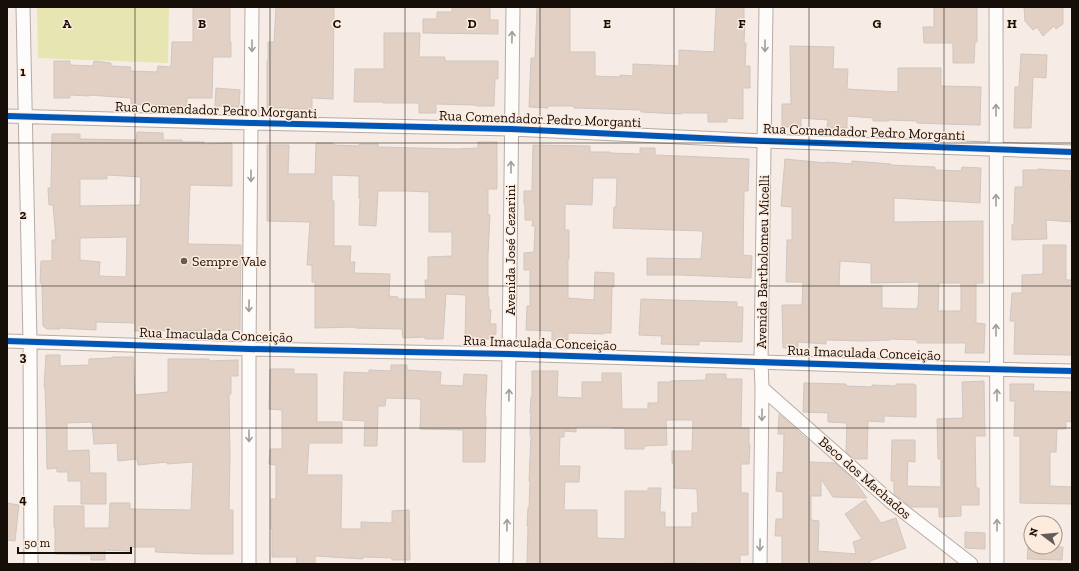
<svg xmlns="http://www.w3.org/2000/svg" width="1079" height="571" font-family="'Zilla Slab',serif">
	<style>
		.green { fill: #e7e5b1 }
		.building { fill: #e1d0c3; stroke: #cfc7c1; fill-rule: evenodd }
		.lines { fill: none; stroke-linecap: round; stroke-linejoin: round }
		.street-casing { stroke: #b5aca6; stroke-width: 15 }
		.street { stroke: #fefcfb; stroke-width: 13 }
		.cycleway-casing { stroke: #fdebde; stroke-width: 8 }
		.cycleway { stroke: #0057b8; stroke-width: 6 }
		.oneway { stroke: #a19d9a }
		.grid { fill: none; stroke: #160e09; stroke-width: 1; stroke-opacity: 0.55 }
		.poi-dot { fill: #645c56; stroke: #fdebde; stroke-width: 1.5 }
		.labels { text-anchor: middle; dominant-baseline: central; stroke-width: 3; stroke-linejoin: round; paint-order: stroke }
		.street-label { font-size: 14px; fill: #160e09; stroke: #fdebde }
		.poi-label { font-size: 14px; fill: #160e09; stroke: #fdebde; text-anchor: start }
		.grid-label { font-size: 13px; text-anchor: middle; font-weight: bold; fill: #160e09; stroke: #fdebde; stroke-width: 3; stroke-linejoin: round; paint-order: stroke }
	</style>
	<rect width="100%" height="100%" fill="#f6ece5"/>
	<path class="green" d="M37,7H169L168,63L38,58Z"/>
	<path class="building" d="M193,7H230V42H231V57H213L212,98H187V106L146,104V105L131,104V98L89,95V96L70,95V98H54V61H70V65L93,66L94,61L111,63V66L131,67L130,71L157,72L158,66L171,67L172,42H193Z
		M276,7H334L333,99L312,98V109H289V108H267V61H268V42H274Z
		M452,7H490V20H498V34L423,33V19H437V12H452Z
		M537,7H570V52H595V76L620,77V75L633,76V64L679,66V50L714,52L716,7H744V20H745L744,43H746L745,66H750V88H743V119L727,118V122H708V113H681V114L660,113L641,112V110L574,108V106H548V108L529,107L531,58H535Z
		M934,7H977V42H975L974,63H953V43H924L923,27H934Z
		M1024,7H1063V24L1056,29L1054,26L1043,36L1037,27L1033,30L1025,21Z
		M384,33H420L419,57H445V61H498V79H495L494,106H476V105L436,104V113H419V103H383V102H354L355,69H384Z
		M790,46L834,47L833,69H848L847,89L898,92V68H941V86L981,87L980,125L943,124L917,123V121L889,120V121H873V118L847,116V128H827L828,120L801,118V127H782V104H791Z
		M1021,54L1047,55L1046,78L1033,77L1031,128H1014L1015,87H1019Z
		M216,88L240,90L239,107L215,106Z
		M137,132L163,133V140H182V142H204V144L232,143V186L190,185L188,244L241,245L240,330L135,331V323L96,322V330L60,328V329H47L43,326L42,283H40L41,261H52V240H56L53,205H49L48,188H51L52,134H80V139L136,140ZM107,175L141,177L140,205L80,206V179H107ZM127,237L126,277L99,276L100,262L80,260V238Z
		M478,142H497V189H488V215H490L488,255V297H489V310H491L490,324H496V334L491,339H465L466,295L446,294L443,339H425V337L403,338L402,329L355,328V327L315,328V282H312V265H307L310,222L267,221V145H289L288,174H315L316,143H333V145L359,146V144H378V147L456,149L478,148ZM332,175L359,176V198H360L359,225L376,226L378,191H406L429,192V232H452V256L428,257V280H425L426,299H398V297L389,296L390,274L354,273L355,262H350L351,246H334V201H332Z
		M533,145L590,146V152H610V153L640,154V148H655V155L749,159L748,191H744L743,255L752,256L751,278L680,275H647V258L701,259L703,231L613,228L614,207H616L617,178H593L592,205L565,204V230H569V259H568V298L594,300L595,272L614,273V287H612L611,333H603V334L568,333V340H552V331L526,330L527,306H530V270H524V253L534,252L535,226H532L533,220H525V204H524V191H532Z
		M785,159L826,163V162L852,164V161L891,164V165L935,167V170L961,171L962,167L981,168L980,203L894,198V222L983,221V283H976V323L985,324L984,353H965L966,343H917V340L890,339V340L864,341L826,340V344L798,342V348H783L782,305H802L803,282H786L787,240H792V207L781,206ZM840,261L871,263V283L919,282L918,307H917V309L882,308V286H839ZM939,283H961V311H938Z
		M1038,169L1072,171L1070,190H1072V222L1046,220L1047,239L1012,240V225L1014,224L1015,187H1023V170H1038Z
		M1043,245H1066V280H1072V355L1014,354L1015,321H1010L1012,293H1022V275L1043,274Z
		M641,299L737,302V307H743L742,342L699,341V345L661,344L662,336L639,335Z
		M46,355H60V366L89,365V359L112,358V357H133L135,395L168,392V359H209V361L238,360V376H231V394H229L230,456L229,510H233V554H204L155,552L156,547H130V551L105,550V560H91V555L55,554V527H54V506H84V528H109L110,503H130V509L191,510L193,462L167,464V462L138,465L137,459L118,461L117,443L94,444L92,422L67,423V451L89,450L90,473H106V504H81V481H68V472H57V468L47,469L46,417L45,387H44Z
		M391,365H407V370L441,372L440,385L463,386L464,374L487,375L485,417H486L485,462H463V430L420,429L421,400H420V399L386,398L385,406H378L377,446H364L365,421L343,420L344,372L369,373V370L391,371Z
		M270,369H294V374H317V422H342V443H309L307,475H342L341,529H361V522L392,523V511L409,510L410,560H392V558L363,557V559L315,556V564H296L297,557H272V529H271V499H276V465L269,464L270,449H282V410L269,409Z
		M532,371H558L557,397L582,398V382H602V373H621L622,409H648V403H658V382H671V381L706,380V374H726V379H742L741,428H749V445H750L749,464H741V493H748V555H740V564L668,563V564H527L528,526H527L528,508H529L530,481H529L531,436L530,435L531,413H530L531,397H532ZM666,420H693L692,451H672V463H674V488L697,489L698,513H692V527H665V512H660L661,488H648V491H625V539L597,538V510H564L565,482H579L580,466H559L560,437H564V431L576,432V427H612V428H625V449H644V446L667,445Z
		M984,381L985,436H975L976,488H979V505H961V516L939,517V507H911L894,494V481H891L892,440H915V462L908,461L907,486L941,487V459H938L937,419L963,418L962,382Z
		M804,383L846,384V386L872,387V385L896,386V384H914V385H916V417L884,416V422L868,421L867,459H854L846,452L847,423L828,422V413L803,412Z
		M1010,384H1034L1033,391L1072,392V422L1066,421V429H1057L1056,452H1050V486L1072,487V504L1020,503V436H1014L1015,401H1010Z
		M779,414L809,441V462L835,463L852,478L867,498L833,497L821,479V496H811V520L819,521L818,551L856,554L853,542L862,539L845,514L865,500L881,523L896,518L906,548L870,561V564L811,563V564H782V536H775L776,519H783V492L776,491L777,472L783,473L784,434H778Z
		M7,503L19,505L15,541L7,540Z
		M965,532L985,533V549L965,548Z
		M1028,547H1063L1062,560L1027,559Z"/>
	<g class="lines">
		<defs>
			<path id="street" d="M23,7L30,342L31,564
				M996,7L997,564
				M7,116L251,123L511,129L765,141L1072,152
				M7,341L249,349L509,354L945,368L1072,371
				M762,388L890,501L971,564
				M249,564V349L252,7
				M506,564L509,354L513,7
				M760,564L762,388L761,362L766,7"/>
		</defs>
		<use href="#street" class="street-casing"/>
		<use href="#street" class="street"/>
		<defs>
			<path id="cycleway" d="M7,116L251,123L511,129L765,141L1072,152
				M7,341L249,349L509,354L945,368L1072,371"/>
		</defs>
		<use href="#cycleway" class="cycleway-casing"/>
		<use href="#cycleway" class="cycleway"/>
	</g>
	<defs><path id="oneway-shaft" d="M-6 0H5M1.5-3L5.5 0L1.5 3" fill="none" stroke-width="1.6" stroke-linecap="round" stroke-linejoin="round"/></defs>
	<g class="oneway">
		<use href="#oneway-shaft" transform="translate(512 37) rotate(-89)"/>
		<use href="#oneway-shaft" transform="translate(252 46) rotate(90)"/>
		<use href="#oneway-shaft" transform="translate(765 46) rotate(90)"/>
		<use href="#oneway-shaft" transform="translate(996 110) rotate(-90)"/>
		<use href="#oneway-shaft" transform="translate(511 167) rotate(-90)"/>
		<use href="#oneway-shaft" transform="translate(251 176) rotate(90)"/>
		<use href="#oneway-shaft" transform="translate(996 200) rotate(-90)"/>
		<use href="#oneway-shaft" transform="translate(249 306) rotate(91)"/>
		<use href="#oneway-shaft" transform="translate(996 330) rotate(-90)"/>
		<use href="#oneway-shaft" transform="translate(509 395) rotate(-89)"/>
		<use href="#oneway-shaft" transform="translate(997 395) rotate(-90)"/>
		<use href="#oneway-shaft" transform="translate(762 415) rotate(91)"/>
		<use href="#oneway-shaft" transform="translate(249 436) rotate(90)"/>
		<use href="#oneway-shaft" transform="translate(507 525) rotate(-89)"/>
		<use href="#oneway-shaft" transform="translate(997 525) rotate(-90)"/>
		<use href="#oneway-shaft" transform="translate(760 545) rotate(91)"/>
	</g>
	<path class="grid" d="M135,7V564M270,7V564M405,7V564M540,7V564M674,7V564M809,7V564M944,7V564M7,143H1072M7,286H1072M7,428H1072"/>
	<circle class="poi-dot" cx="184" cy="261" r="4"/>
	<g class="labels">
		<g class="street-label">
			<text transform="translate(216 110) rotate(2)">Rua Comendador Pedro Morganti</text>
			<text transform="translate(540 119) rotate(2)">Rua Comendador Pedro Morganti</text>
			<text transform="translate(864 132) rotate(2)">Rua Comendador Pedro Morganti</text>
			<text transform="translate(510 250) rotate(-90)">Avenida José Cezarini</text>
			<text transform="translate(763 262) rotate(-89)">Avenida Bartholomeu Micelli</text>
			<text transform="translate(216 335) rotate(2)">Rua Imaculada Conceição</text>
			<text transform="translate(540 343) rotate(2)">Rua Imaculada Conceição</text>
			<text transform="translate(864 353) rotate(2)">Rua Imaculada Conceição</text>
			<text transform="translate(865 478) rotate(41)">Beco dos Machados</text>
		</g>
		<g class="poi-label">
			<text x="192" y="261">Sempre Vale</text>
		</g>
	</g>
	<g class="grid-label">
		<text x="67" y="28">A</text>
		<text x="202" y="28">B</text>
		<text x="337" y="28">C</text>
		<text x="472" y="28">D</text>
		<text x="607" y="28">E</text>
		<text x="742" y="28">F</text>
		<text x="877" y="28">G</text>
		<text x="1012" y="28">H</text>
		<text x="23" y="76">1</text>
		<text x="23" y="219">2</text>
		<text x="23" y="361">3</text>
		<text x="23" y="504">4</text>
	</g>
	<rect width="1079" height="571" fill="none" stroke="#160e09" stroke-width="16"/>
	<g transform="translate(1043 535) rotate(286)"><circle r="19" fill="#fdebde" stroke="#a19389"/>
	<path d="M0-3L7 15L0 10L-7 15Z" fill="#645c56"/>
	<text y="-6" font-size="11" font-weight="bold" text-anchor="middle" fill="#160e09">N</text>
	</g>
	<path d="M18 547v6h113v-6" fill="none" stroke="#160e09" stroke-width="2"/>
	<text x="24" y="547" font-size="12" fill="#160e09" stroke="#fdebde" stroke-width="3" paint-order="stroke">50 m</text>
</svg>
